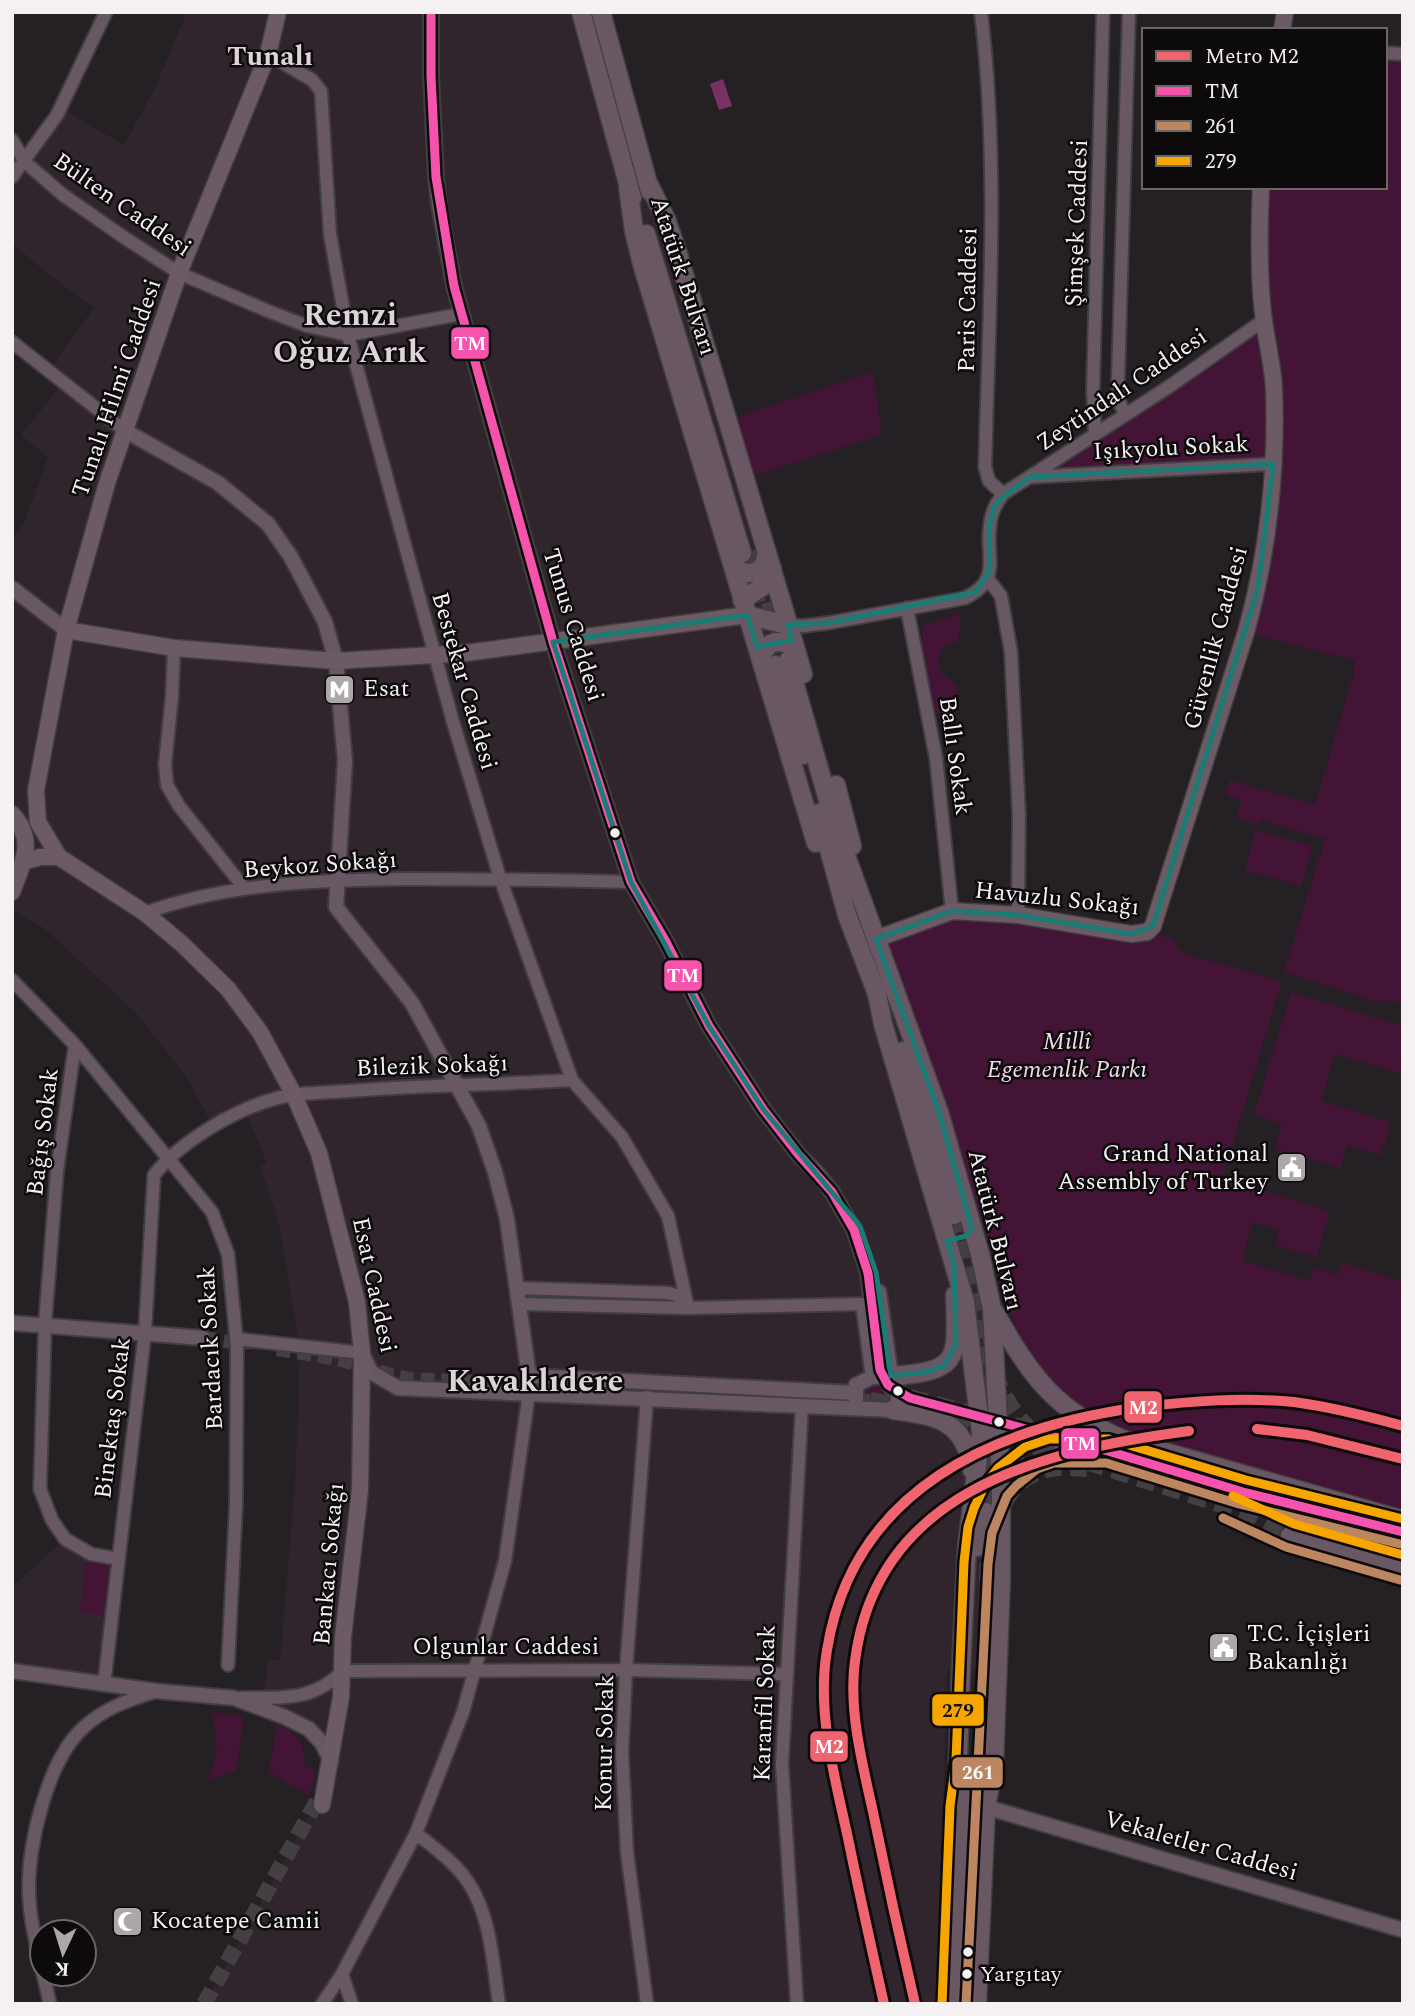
<svg xmlns="http://www.w3.org/2000/svg" width="1415" height="2016" font-family="Spectral,serif">
	<style>
		.built { fill: #31252d }
		.green { fill: #431436 }
		.water { fill: #793163 }
		.lines { fill: none; stroke-linecap: round; stroke-linejoin: round }
		.tertiary-tunnel { stroke: #443f42; stroke-width: 14; stroke-dasharray: 14 7; stroke-linecap: butt }
		.secondary-tunnel { stroke: #443f42; stroke-width: 16; stroke-dasharray: 16 8; stroke-linecap: butt }
		.primary-tunnel { stroke: #443f42; stroke-width: 18; stroke-dasharray: 18 9; stroke-linecap: butt }
		.minor-casing { stroke: #413e40; stroke-width: 16 }
		.tertiary-casing { stroke: #413e40; stroke-width: 18 }
		.secondary-casing { stroke: #413e40; stroke-width: 19 }
		.primary-casing { stroke: #413e40; stroke-width: 21 }
		.minor { stroke: #685863; stroke-width: 12 }
		.tertiary { stroke: #685863; stroke-width: 14 }
		.secondary { stroke: #6c5a65; stroke-width: 16 }
		.primary { stroke: #6a5764; stroke-width: 18 }
		.bus-1-casing { stroke: #0d0a0c; stroke-width: 14 }
		.bus-2-casing { stroke: #0d0a0c; stroke-width: 14 }
		.bus-3-casing { stroke: #0d0a0c; stroke-width: 14 }
		.bus-1 { stroke: #f653ac; stroke-width: 9 }
		.bus-2 { stroke: #bb8660; stroke-width: 9 }
		.bus-3 { stroke: #f7a600; stroke-width: 9 }
		.metro-1-casing { stroke: #0d0a0c; stroke-width: 16 }
		.metro-1 { stroke: #ef646e; stroke-width: 10 }
		.marked { fill: none; stroke: #1a7c75; stroke-width: 5; stroke-linejoin: round }
		.bus-dot { fill: #f5f1f3; stroke: #0d0a0c; stroke-width: 2.5 }
		.labels { text-anchor: middle; dominant-baseline: central; stroke-width: 5; stroke-linejoin: round; paint-order: stroke }
		.bus-label { font-size: 22px; fill: #f5f1f3; stroke: #0d0a0c; text-anchor: start }
		.street-label { font-size: 24px; fill: #f5f1f3; stroke: #0d0a0c }
		.poi-label { font-size: 24px; fill: #f5f1f3; stroke: #0d0a0c; text-anchor: start }
		.park-label { font-size: 24px; font-style: italic; fill: #f1dae8; stroke: #0d0a0c }
		.quarter-label { font-size: 28px; font-weight: bold; fill: #ddd4d9; stroke: #0d0a0c }
		.district-label { font-size: 32px; font-weight: bold; fill: #ddd4d9; stroke: #0d0a0c }
		.line-badge { stroke: #0d0a0c; stroke-width: 2.5 }
		.badge-label { font-size: 19px; text-anchor: middle; font-weight: bold; fill: #fff }
		.pale-badge-label { font-size: 19px; text-anchor: middle; font-weight: bold; fill: #111 }
	</style>
	<rect width="100%" height="100%" fill="#252023"/>
	<path class="built" d="M187,12H601L847,821L853,863L992,1309L998,1671L947,1670L938,2004H204L317,1802L327,1778L322,1743L266,1709L264,1698L267,1660H280L295,1486L300,1352L287,1272L278,1220L260,1166L267,1163L245,1111L213,1126L187,1078L138,1015L44,928L12,910V538L24,524L48,457L21,435L63,383L48,371L94,308L48,274L12,243V140L25,161L60,108L124,145L155,88Z
		M65,1539L118,1559L104,1685L12,1671V1587Z"/>
	<path class="green" d="M1385,59L1403,61V1002L1372,1000L1284,972L1325,839L1260,820L1258,825L1237,818L1241,800L1225,795L1229,780L1315,805L1353,676L1355,661L1253,634C1276,550 1285,472 1283,385C1282,364 1277,342 1274,321C1268,278 1267,231 1269,187H1385Z
		M1264,320L1273,464L1030,477Z
		M873,372L882,435L752,476L734,418Z
		M959,614C962,623 961,633 957,642L943,646L938,659L941,672L957,685L956,713L932,714C930,687 916,648 924,625Z
		M1256,830L1313,846L1301,886L1245,870Z
		M952,911L1147,932L1174,939L1178,949L1186,954L1282,981L1222,1179L1330,1211L1316,1257L1275,1245L1279,1230L1253,1222L1242,1261L1310,1281L1314,1268L1338,1275L1342,1263L1403,1281V1512L1216,1459L1129,1432L1106,1424L1085,1410L1055,1387L1039,1372L1017,1331L979,1209H975L876,939Z
		M1291,992L1403,1026V1074L1335,1054L1321,1101L1391,1122L1381,1155L1347,1145L1340,1168L1275,1149L1282,1124L1254,1115Z
		M891,1376L897,1404L862,1405L856,1385Z
		M86,1558L112,1561L103,1615L80,1613Z
		M212,1712L244,1717L236,1771L207,1781C221,1752 217,1742 212,1712Z
		M277,1724C298,1733 305,1744 305,1767L312,1769L315,1776L309,1796L269,1772Z"/>
	<path class="water" d="M723,79L732,106L719,110L710,84Z
		M1039 1444a10 10 0 1 1 20 0a10 10 0 1 1-20 0Z"/>
	<g class="lines">
		<path class="tertiary-tunnel" d="M203,1338L246,1344
			M277,1349L338,1359L388,1374L411,1379L812,1398
			M843,1399L870,1401"/>
		<path class="secondary-tunnel" d="M204,2004L317,1801"/>
		<path class="primary-tunnel" d="M754,550L780,634
			M744,560L773,657
			M954,1215C958,1231 963,1246 966,1262C980,1321 985,1391 1034,1434C1045,1444 1058,1450 1071,1456L1240,1510L1290,1536
			M887,1383L895,1391L910,1398L1108,1451L1243,1492L1298,1504
			M870,1401L900,1406
			M951,1419C985,1439 993,1476 992,1513
			M995,1493C1010,1467 1034,1453 1063,1449
			M988,1636C989,1586 979,1499 1034,1473C1050,1465 1069,1467 1087,1468"/>
		<defs>
			<path id="minor" d="M981,12C999,163 989,315 985,467L989,481L1003,494
				M1385,53L1403,54
				M268,54L312,80L321,91L330,234L348,335L453,722L500,878L572,1080L622,1137L668,1216L688,1308
				M12,140L25,162L63,195L125,238L179,273L268,311L307,326L348,335L461,314
				M12,177L57,115L106,12
				M12,342L124,430
				M1125,415L1119,401L1118,379L1129,12
				M1095,435L1093,390L1103,12
				M1030,477L1273,464
				M988,579L1001,596L1011,652L1019,815L1018,915
				M907,608L936,758L952,911
				M788,625L803,626L828,623L965,598C1003,579 985,558 990,525C991,513 996,503 1003,494L1170,386L1264,320
				M174,648L172,696L165,764L167,785L179,806L245,889
				M145,913C227,883 321,880 408,879C482,879 556,880 631,882
				M12,980L75,1045L212,1212L228,1254L237,1346L236,1505L228,1665
				M75,1045L57,1171L45,1324L40,1489L52,1520L65,1539L91,1554L118,1559
				M518,1288L669,1293L679,1296L686,1305
				M520,1304L688,1308L862,1304L872,1377
				M237,1339L362,1353
				M104,1685L145,1332L154,1175C180,1142 234,1110 274,1099C297,1092 324,1093 348,1091C422,1085 497,1085 572,1080
				M238,1698C280,1697 311,1703 343,1671L626,1670L786,1674
				M416,1833C434,1848 455,1862 468,1882C491,1916 493,1964 499,2004
				M42,1969C36,1944 30,1920 29,1894C27,1847 47,1761 83,1728C103,1709 128,1700 154,1692
				M43,1974L50,2004
				M342,1974L352,2004
				M322,2004L342,1974L416,1833L463,1712L505,1561L529,1393V1376
				M647,2004L627,1852L622,1752L626,1670L647,1397
				M797,2004L782,1764L802,1405"/>
			<path id="tertiary" d="M431,12V76L436,177L439,205L454,286L553,642L631,882L665,940L709,1026L763,1109L798,1154L818,1174L832,1192L854,1230L868,1273L878,1361
				M124,430L218,483L268,524L291,557L325,622L336,661L345,761L336,907L412,1003L479,1126L495,1172L507,1219L529,1376L855,1393
				M12,588L66,630
				M12,1323L203,1338
				M362,1353L371,1372L398,1388L893,1410L897,1404L899,1392L891,1376L879,1292
				M856,1399V1385L872,1377L891,1376
				M12,1671L156,1691L234,1698L285,1717L309,1729L322,1743L331,1761
				M986,1807L1403,1930"/>
			<path id="secondary" d="M278,12L268,54L179,273L107,483L66,630L36,790L38,822L59,857L145,913L182,944L228,989L260,1032L294,1095L319,1153L357,1302L362,1353L360,1490L343,1637L341,1697L322,1805
				M1282,30L1285,12
				M66,630L174,648L336,661L466,653L747,615
				M12,814C36,840 23,862 12,892
				M23,862L40,857H59
				M876,939L952,911L1018,915L1131,934L1147,932L1153,926L1246,632C1268,553 1277,471 1274,389C1273,366 1267,344 1264,321C1258,277 1259,231 1261,187"/>
			<path id="primary" d="M581,12L632,198
				M601,12L650,191
				M647,181L666,219L678,254L803,674
				M628,187L634,231L642,264L816,843
				M646,234L742,553
				M733,565C743,575 755,576 764,565L767,552
				M742,600L765,585L772,568
				M747,615L788,625
				M761,659C766,640 779,638 795,648
				M788,661L836,828L939,1112L980,1254L992,1309L1001,1479V1578L994,1764L986,1807L977,2004
				M775,665L803,755
				M836,785L852,846
				M819,813L847,915L877,994L883,1024L965,1302L981,1433L967,1546L961,1669L958,1761L962,1806L954,2004
				M903,1051L954,1215
				M995,1313C1032,1378 1056,1412 1127,1441L1403,1520
				M891,1376C961,1371 957,1360 955,1295
				M893,1410C937,1416 965,1420 972,1470
				M1297,1510L1403,1542
				M1290,1536L1403,1568
				M978,1547L986,1512"/>
		</defs>
		<use href="#minor" class="minor-casing"/>
		<use href="#tertiary" class="tertiary-casing"/>
		<use href="#secondary" class="secondary-casing"/>
		<use href="#primary" class="primary-casing"/>
		<use href="#minor" class="minor"/>
		<use href="#tertiary" class="tertiary"/>
		<use href="#secondary" class="secondary"/>
		<use href="#primary" class="primary"/>
		<defs>
			<path id="bus-1" d="M431,12V76L436,177L454,286L553,642L631,882L665,940L709,1026L763,1109L798,1154L832,1192L854,1230L868,1273L880,1370L888,1385L910,1398L1108,1451L1243,1492L1403,1532"/>
			<path id="bus-2" d="M1223,1518L1286,1547L1400,1580
				M966,2004C972,1857 982,1711 988,1564L992,1533L1007,1496L1016,1486L1037,1469L1054,1463H1106L1239,1504L1400,1544"/>
			<path id="bus-3" d="M1233,1496L1294,1524L1403,1555
				M942,2004L950,1806L956,1760L964,1562L968,1527L974,1508L986,1483L998,1468L1025,1447L1049,1439H1109L1246,1480L1403,1519"/>
		</defs>
		<use href="#bus-1" class="bus-1-casing"/>
		<use href="#bus-2" class="bus-2-casing"/>
		<use href="#bus-3" class="bus-3-casing"/>
		<use href="#bus-1" class="bus-1"/>
		<use href="#bus-2" class="bus-2"/>
		<use href="#bus-3" class="bus-3"/>
		<defs>
			<path id="metro-1" d="M1257,1429L1307,1435L1403,1459
				M884,2004C872,1950 860,1897 849,1843C836,1781 816,1714 827,1650C853,1488 995,1427 1141,1407C1192,1401 1243,1397 1294,1402C1331,1407 1367,1416 1403,1426
				M915,2004C900,1940 886,1876 873,1812C863,1766 850,1717 854,1670C871,1491 1039,1451 1189,1431"/>
		</defs>
		<use href="#metro-1" class="metro-1-casing"/>
		<use href="#metro-1" class="metro-1"/>
	</g>
	<path class="marked" d="M1273,464L1258,588L1153,926L1131,934L1018,915L952,911L876,939L939,1112L972,1228L966,1236L947,1241L954,1264L956,1344L945,1365L927,1372L891,1376L876,1272L860,1226L763,1109L709,1026L631,882L553,642L747,615L757,647L792,640L788,625L828,623L976,592L990,570L989,526L996,503L1030,477Z"/>
	<defs>
		<symbol id="metro-square" viewBox="-11 -11 22 22"><rect x="-9" y="-9" width="18" height="18" rx="4" fill="#aca8aa" stroke="#0d0a0c"/><path d="M-5.5 5V-5H-3L0 0L3-5H5.5V5H3V-.5L0 4L-3-.5V5Z" fill="#fff"/></symbol>
		<symbol id="civic-square" viewBox="-11 -11 22 22"><rect x="-9" y="-9" width="18" height="18" rx="4" fill="#aca8aa" stroke="#0d0a0c"/><path d="M-.6-6.5H3V-4.5H.6V-3L4-1V1h2V6H-6V1h2V-1L-.6-3ZM-1.2 2.5V6h2.4V2.5Z" fill="#fff"/></symbol>
		<symbol id="mosque-square" viewBox="-11 -11 22 22"><rect x="-9" y="-9" width="18" height="18" rx="4" fill="#aca8aa" stroke="#0d0a0c"/><path d="M3.5-4.9A6 6 0 1 0 3.5 4.9A5 5 0 1 1 3.5-4.9Z" fill="#fff"/></symbol>
	</defs>
	<g fill-rule="evenodd">
		<use href="#metro-square" x="322" y="672" width="35" height="35"/>
		<use href="#civic-square" x="1274" y="1150" width="35" height="35"/>
		<use href="#civic-square" x="1206" y="1630" width="35" height="35"/>
		<use href="#mosque-square" x="110" y="1904" width="35" height="35"/>
	</g>
	<g class="bus-dot">
		<circle cx="615" cy="833" r="6"/>
		<circle cx="898" cy="1391" r="6"/>
		<circle cx="999" cy="1422" r="6"/>
		<circle cx="968" cy="1952" r="6"/>
		<circle cx="967" cy="1974" r="6"/>
	</g>
	<g class="labels">
		<g class="bus-label">
			<text x="980" y="1974">Yargıtay</text>
		</g>
		<g class="street-label">
			<text transform="translate(122 205) rotate(35)">Bülten Caddesi</text>
			<text transform="translate(1077 223) rotate(-88)">Şimşek Caddesi</text>
			<text transform="translate(683 276) rotate(72)">Atatürk Bulvarı</text>
			<text transform="translate(968 300) rotate(-89)">Paris Caddesi</text>
			<text transform="translate(117 388) rotate(-71)">Tunalı Hilmi Caddesi</text>
			<text transform="translate(1122 390) rotate(-34)">Zeytindalı Caddesi</text>
			<text transform="translate(1171 448) rotate(-3)">Işıkyolu Sokak</text>
			<text transform="translate(573 625) rotate(73)">Tunus Caddesi</text>
			<text transform="translate(1216 638) rotate(-75)">Güvenlik Caddesi</text>
			<text transform="translate(464 681) rotate(74)">Bestekar Caddesi</text>
			<text transform="translate(955 756) rotate(82)">Ballı Sokak</text>
			<text transform="translate(320 865) rotate(-4)">Beykoz Sokağı</text>
			<text transform="translate(1057 899) rotate(6)">Havuzlu Sokağı</text>
			<text transform="translate(432 1066) rotate(-2)">Bilezik Sokağı</text>
			<text transform="translate(43 1132) rotate(-83)">Bağış Sokak</text>
			<text transform="translate(995 1230) rotate(76)">Atatürk Bulvarı</text>
			<text transform="translate(374 1285) rotate(78)">Esat Caddesi</text>
			<text transform="translate(211 1348) rotate(-93)">Bardacık Sokak</text>
			<text transform="translate(113 1418) rotate(-83)">Binektaş Sokak</text>
			<text transform="translate(329 1564) rotate(-85)">Bankacı Sokağı</text>
			<text x="506" y="1647">Olgunlar Caddesi</text>
			<text transform="translate(765 1703) rotate(-88)">Karanfil Sokak</text>
			<text transform="translate(605 1743) rotate(-89)">Konur Sokak</text>
			<text transform="translate(1201 1846) rotate(16)">Vekaletler Caddesi</text>
		</g>
		<g class="poi-label">
			<text x="363" y="689">Esat</text>
			<text x="1268" y="1154" text-anchor="end">Grand National<tspan x="1268" dy="28">Assembly of Turkey</tspan></text>
			<text x="1247" y="1634">T.C. İçişleri<tspan x="1247" dy="28">Bakanlığı</tspan></text>
			<text x="151" y="1921">Kocatepe Camii</text>
		</g>
		<g class="park-label">
			<text x="1067" y="1042">Millî<tspan x="1067" dy="28">Egemenlik Parkı</tspan></text>
		</g>
		<g class="quarter-label">
			<text x="270" y="56">Tunalı</text>
		</g>
		<g class="district-label">
			<text x="350" y="315">Remzi<tspan x="350" dy="37">Oğuz Arık</tspan></text>
			<text x="535" y="1381">Kavaklıdere</text>
		</g>
	</g>
	<g class="line-badge">
		<rect x="450" y="326" width="40" height="34" rx="7" fill="#f653ac"/>
		<rect x="663" y="959" width="40" height="33" rx="7" fill="#f653ac"/>
		<rect x="1123" y="1390" width="40" height="34" rx="7" fill="#ef646e"/>
		<rect x="1060" y="1427" width="40" height="33" rx="7" fill="#f653ac"/>
		<rect x="931" y="1693" width="54" height="34" rx="7" fill="#f7a600"/>
		<rect x="809" y="1730" width="40" height="33" rx="7" fill="#ef646e"/>
		<rect x="951" y="1756" width="53" height="33" rx="7" fill="#bb8660"/>
	</g>
	<g class="badge-label">
		<text x="470" y="350">TM</text>
		<text x="683" y="982">TM</text>
		<text x="1143" y="1414">M2</text>
		<text x="1080" y="1450">TM</text>
		<text x="829" y="1753">M2</text>
		<text x="978" y="1779">261</text>
	</g>
	<g class="pale-badge-label">
		<text x="958" y="1717">279</text>
	</g>
	<rect width="1415" height="2016" fill="none" stroke="#f5f1f3" stroke-width="28"/>
	<rect x="1142" y="28" width="245" height="161" fill="#0d0a0c" stroke="#6a6668" stroke-width="2"/>
	<rect x="1156" y="51" width="35" height="10" fill="#ef646e" stroke="#6a6668" stroke-width="2"/>
	<text x="1205" y="63" font-size="21" fill="#f5f1f3">Metro M2</text>
	<rect x="1156" y="86" width="35" height="10" fill="#f653ac" stroke="#6a6668" stroke-width="2"/>
	<text x="1205" y="98" font-size="21" fill="#f5f1f3">TM</text>
	<rect x="1156" y="121" width="35" height="10" fill="#bb8660" stroke="#6a6668" stroke-width="2"/>
	<text x="1205" y="133" font-size="21" fill="#f5f1f3">261</text>
	<rect x="1156" y="156" width="35" height="10" fill="#f7a600" stroke="#6a6668" stroke-width="2"/>
	<text x="1205" y="168" font-size="21" fill="#f5f1f3">279</text>
	<g transform="translate(63 1953) rotate(184)"><circle r="33" fill="#0d0a0c" stroke="#6a6668" stroke-width="2"/>
	<path d="M0-5L12 26L0 18L-12 26Z" fill="#aca8aa"/>
	<text y="-10" font-size="19" font-weight="bold" text-anchor="middle" fill="#f5f1f3">K</text>
	</g>
</svg>
